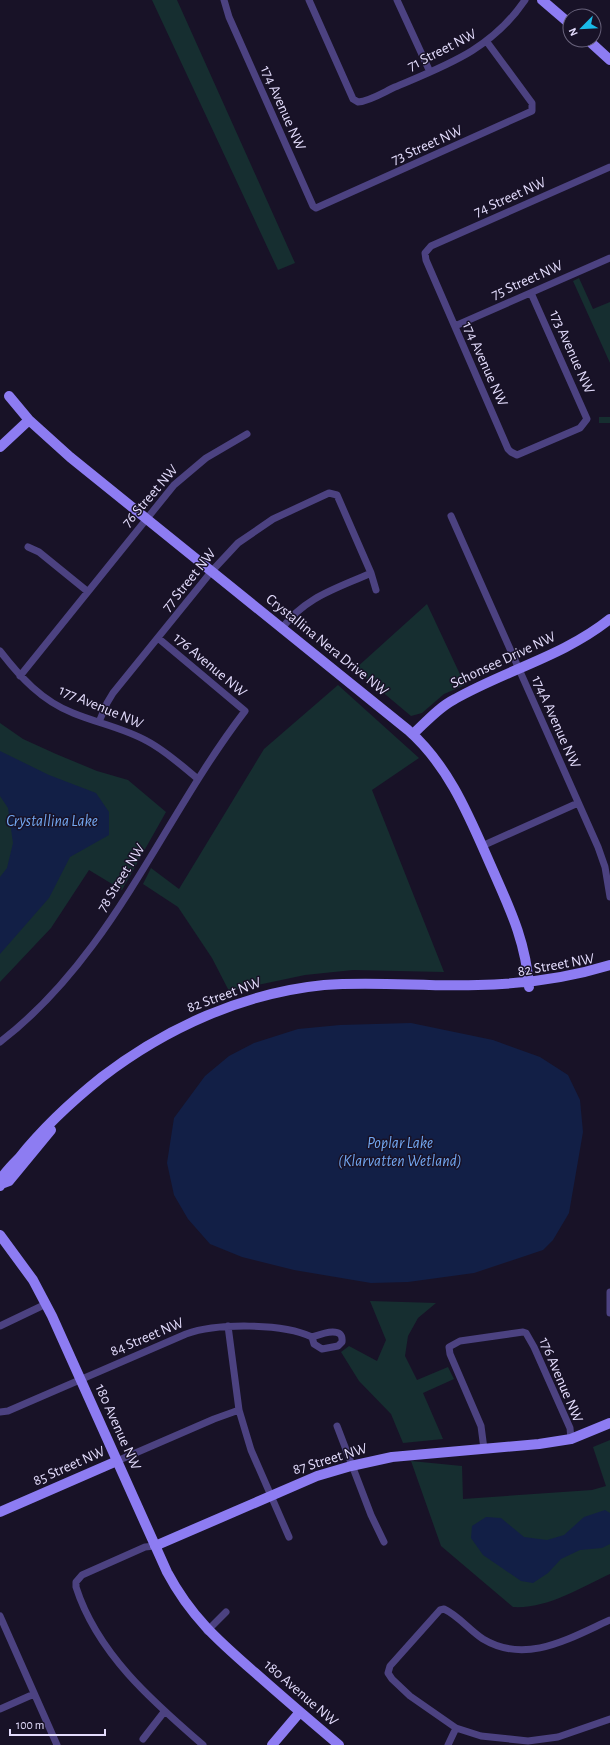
<svg xmlns="http://www.w3.org/2000/svg" width="610" height="1745" font-family="'Alegreya Sans',sans-serif">
	<style>
		.green { fill: #162e30 }
		.water { fill: #121f46 }
		.lines { fill: none; stroke-linecap: round; stroke-linejoin: round }
		.street { stroke: #4c4281; stroke-width: 7 }
		.secondary { stroke: #8d7cf2; stroke-width: 10 }
		.labels { text-anchor: middle; dominant-baseline: central; stroke-width: 3; stroke-linejoin: round; paint-order: stroke }
		.street-label { font-size: 15px; fill: #e3dcfc; stroke: #181227 }
		.water-label { font-size: 16px; font-style: italic; fill: #73a8f2; stroke: #181227 }
	</style>
	<rect width="100%" height="100%" fill="#181227"/>
	<path class="green" d="M152,0H177L295,263L278,270Z
		M579,278L593,309L610,302V363L573,281Z
		M599,417H610V423H599Z
		M427,604L465,685L444,694L422,713L411,716L355,669Z
		M338,685L419,758L372,790L444,972L353,970L305,975L229,991L212,958L178,907L143,884L151,868L179,889L264,749Z
		M0,723L23,739L56,754L97,771L128,780L166,812L122,890L89,870L51,928L0,982Z
		M370,1301L436,1303L418,1318L408,1336L405,1356L417,1380L448,1367L454,1379L423,1393L443,1439L403,1443L391,1414L359,1381L341,1352L349,1346L377,1361L386,1340Z
		M610,1440V1574C580,1588 547,1609 513,1607L441,1546L411,1461L462,1466L463,1499L592,1490L606,1486L593,1447Z"/>
	<path class="water" d="M0,751L49,775L96,793L109,812V835L70,857L49,898L0,954V877L7,868L13,843L8,808L0,796Z
		M411,1023L493,1040L540,1057L568,1075L580,1100L583,1132L569,1213L553,1240L543,1250L474,1273L408,1282L371,1283L294,1270L242,1257L210,1244L188,1219L174,1195L167,1163L174,1118L205,1076L229,1056L254,1043L298,1029L340,1025Z
		M605,1510L610,1513V1544L602,1548L580,1550L561,1559L548,1573L533,1583L521,1581L483,1555L471,1538L472,1526L486,1517L501,1518L524,1537L547,1540L564,1535L584,1517Z"/>
	<g class="lines">
		<path class="street" d="M224,0L229,17L313,206L316,208L532,111V103L487,42
			M309,0L353,99L358,102C370,101 384,92 395,87C447,65 492,49 525,0
			M397,0L430,72
			M531,293L587,419L580,428L517,455L511,452L508,449L426,260L425,253L431,246L610,167
			M455,326L610,258
			M451,516L598,847L605,867L610,897
			M28,547L39,552L87,591
			M282,628C307,596 336,589 371,573
			M0,651C20,677 42,701 73,713C97,723 124,728 147,741C166,751 182,766 198,779
			M20,676L174,485L206,458L247,434
			M99,722L107,703L113,693L211,572L238,543L273,519L329,493L337,495L371,573L376,590
			M482,846L578,803
			M0,1042C113,955 160,822 245,711L158,638
			M610,1292V1313
			M0,1326L46,1304
			M228,1326L239,1410L251,1450L289,1537
			M0,1412L8,1411L186,1334C217,1323 282,1323 312,1337L314,1344L322,1349L338,1346L342,1342C344,1325 321,1334 312,1337
			M337,1426L371,1515L384,1542
			M484,1449L481,1426L450,1354L449,1347L460,1341L523,1332L526,1333L534,1347L570,1428L571,1439
			M117,1461L214,1419L239,1410
			M155,1546L145,1547L82,1575L76,1582V1587C97,1653 152,1701 203,1745
			M0,1616L57,1745
			M610,1620C570,1638 526,1665 483,1639C469,1630 459,1616 444,1609L440,1610L390,1666L388,1673L392,1679L410,1696L456,1728L481,1736L528,1741L558,1737L610,1719
			M207,1631L226,1612
			M0,1709L34,1694
			M143,1739L164,1712
			M448,1745L456,1728"/>
		<path class="secondary" d="M542,0L570,24
			M588,40L610,60
			M9,396L29,420L70,457L408,730C449,766 469,816 491,866C509,907 526,941 529,987
			M0,447L29,420
			M413,734C426,722 439,707 455,699C506,670 564,656 610,619
			M1,1184L9,1181L51,1130
			M0,1186C2,1183 2,1179 3,1176C7,1170 14,1163 19,1158C43,1128 72,1101 102,1077C166,1028 243,993 324,985C376,981 427,987 478,985C523,984 568,978 610,965
			M0,1235L33,1280L52,1316L167,1572C192,1619 221,1643 260,1677C286,1700 313,1723 339,1745
			M0,1512L117,1461
			M155,1546L317,1476L351,1466L392,1457L539,1444L571,1439L610,1423
			M272,1745L300,1712"/>
	</g>
	<g class="labels">
		<g class="street-label">
			<text transform="translate(442 50) rotate(-27)">71 Street NW</text>
			<text transform="translate(283 108) rotate(66)">174 Avenue NW</text>
			<text transform="translate(427 145) rotate(-24)">73 Street NW</text>
			<text transform="translate(510 197) rotate(-24)">74 Street NW</text>
			<text transform="translate(527 280) rotate(-24)">75 Street NW</text>
			<text transform="translate(572 352) rotate(66)">173 Avenue NW</text>
			<text transform="translate(485 364) rotate(66)">174 Avenue NW</text>
			<text transform="translate(150 496) rotate(-49)">76 Street NW</text>
			<text transform="translate(189 580) rotate(-51)">77 Street NW</text>
			<text transform="translate(327 645) rotate(39)">Crystallina Nera Drive NW</text>
			<text transform="translate(503 660) rotate(-25)">Schonsee Drive NW</text>
			<text transform="translate(210 665) rotate(40)">176 Avenue NW</text>
			<text transform="translate(101 707) rotate(23)">177 Avenue NW</text>
			<text transform="translate(556 722) rotate(66)">174A Avenue NW</text>
			<text transform="translate(121 878) rotate(-58)">78 Street NW</text>
			<text transform="translate(556 965) rotate(-10)">82 Street NW</text>
			<text transform="translate(224 995) rotate(-20)">82 Street NW</text>
			<text transform="translate(147 1337) rotate(-23)">84 Street NW</text>
			<text transform="translate(561 1380) rotate(67)">176 Avenue NW</text>
			<text transform="translate(118 1427) rotate(66)">180 Avenue NW</text>
			<text transform="translate(330 1459) rotate(-17)">87 Street NW</text>
			<text transform="translate(69 1466) rotate(-24)">85 Street NW</text>
			<text transform="translate(301 1693) rotate(41)">180 Avenue NW</text>
		</g>
		<g class="water-label">
			<text x="52" y="821">Crystallina Lake</text>
			<text x="400" y="1143">Poplar Lake<tspan x="400" dy="18">(Klarvatten Wetland)</tspan></text>
		</g>
	</g>
	<g transform="translate(582 28) rotate(246)"><circle r="19" fill="#181227" stroke="#69637c"/>
	<path d="M0-3L7 15L0 10L-7 15Z" fill="#1abbe9"/>
	<text y="-6" font-size="11" font-weight="bold" text-anchor="middle" fill="#e3dcfc">N</text>
	</g>
	<path d="M10 1729v6h95v-6" fill="none" stroke="#e3dcfc" stroke-width="2"/>
	<text x="16" y="1729" font-size="12" fill="#e3dcfc" stroke="#181227" stroke-width="3" paint-order="stroke">100 m</text>
</svg>
